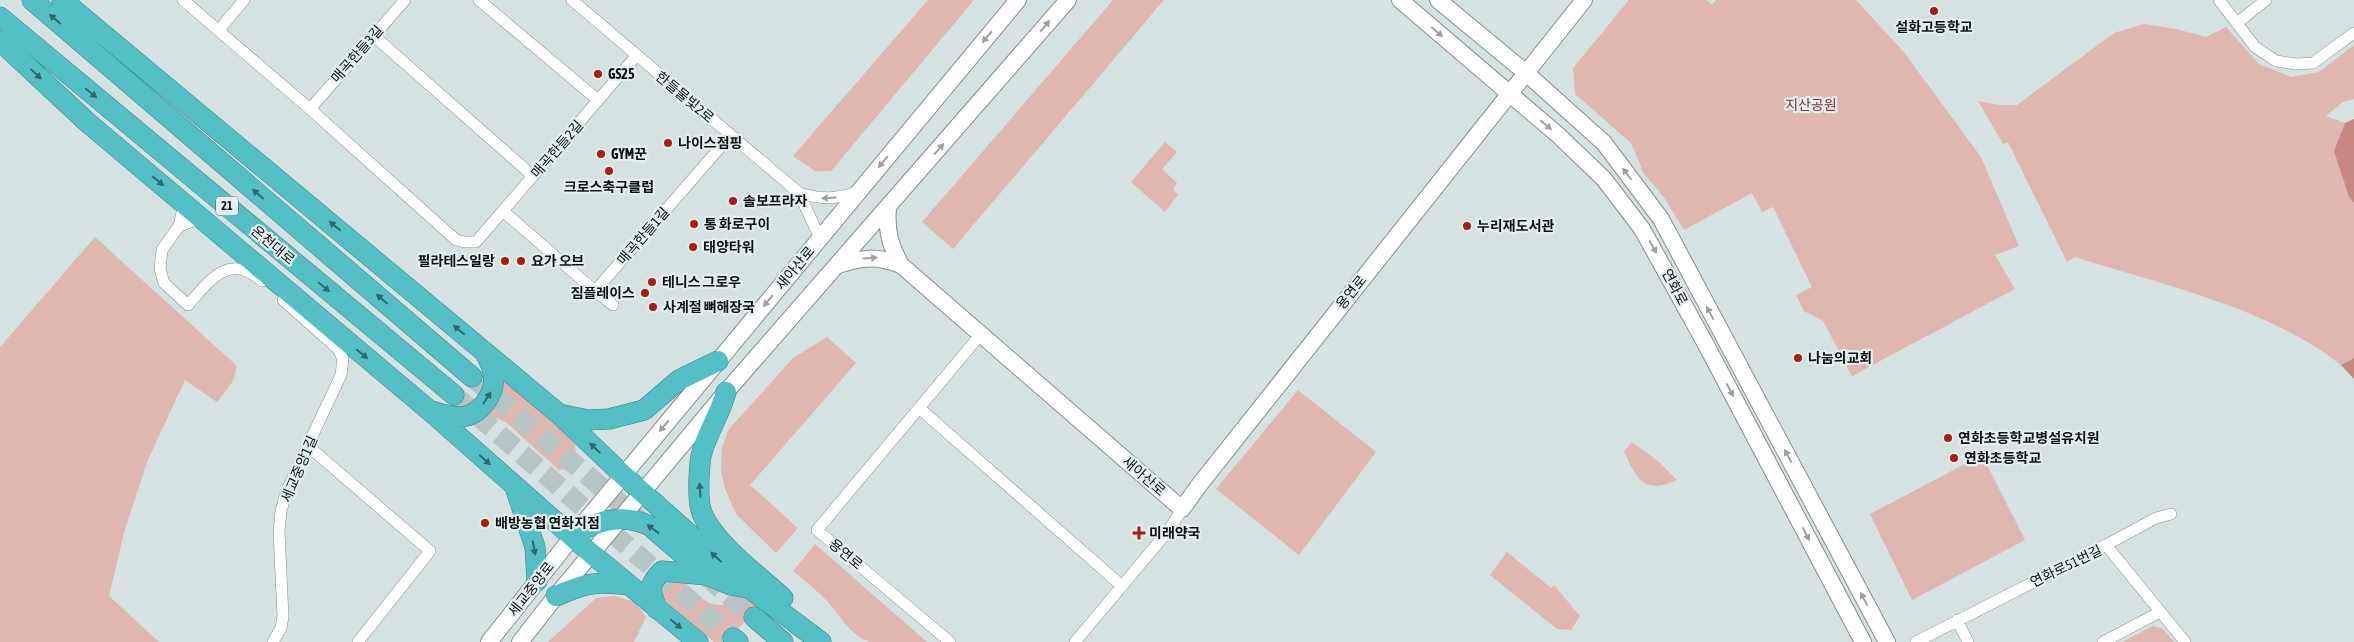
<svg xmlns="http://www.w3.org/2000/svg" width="2354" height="642" font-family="'Asap Condensed','Noto Sans KR',sans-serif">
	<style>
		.green { fill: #e0b6b0 }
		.forest { fill: #c58981 }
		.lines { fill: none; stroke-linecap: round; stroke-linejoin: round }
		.highway-tunnel { stroke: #b8c3c3; stroke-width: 20; stroke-dasharray: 20 10; stroke-linecap: butt }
		.street-casing { stroke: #848f8f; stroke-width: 12 }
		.secondary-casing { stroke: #848f8f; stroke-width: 18 }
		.highway-casing { stroke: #3b8286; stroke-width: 21 }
		.street { stroke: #fff; stroke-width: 11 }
		.secondary { stroke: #fff; stroke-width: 16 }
		.highway { stroke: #54bfc5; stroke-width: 20 }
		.oneway { fill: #30686b }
		.oneway2 { fill: #9ea0a0 }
		.poi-dot { fill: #ac1a18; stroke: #e3efef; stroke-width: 2 }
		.labels { text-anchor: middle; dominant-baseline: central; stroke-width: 4.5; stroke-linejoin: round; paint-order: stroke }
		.shield { fill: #e3efef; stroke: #4d5454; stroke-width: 1 }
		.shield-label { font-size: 12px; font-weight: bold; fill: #0d1111 }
		.poi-label { font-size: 14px; font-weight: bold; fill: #0d1111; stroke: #e3efef; text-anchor: start }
		.street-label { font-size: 14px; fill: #0d1111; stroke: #e3efef }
		.park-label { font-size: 14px; fill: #833830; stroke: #e3efef }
	</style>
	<rect width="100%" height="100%" fill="#d6e2e2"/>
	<path class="green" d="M928,0H974L831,171H815L793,156Z
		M1113,0H1164L953,249L922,222Z
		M1629,0H1706L1712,5L1716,0H1856L1903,51L1981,157L2019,246L1995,255L2015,289L1852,376L1823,321L1804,311L1796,295L1812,287L1773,207L1762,212L1752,193L1684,230L1663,196L1644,174L1631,143L1575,94L1573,68Z
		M2144,24L2176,29L2206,37L2226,27L2259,64L2291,77L2319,72L2354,45V99L2343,102L2326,116L2345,123L2335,150L2349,197L2354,203V358L2341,365C2272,309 2160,284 2075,257L2067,262L2008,142L2003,144L1978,101L1999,105H2017L2114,33Z
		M1165,142L1177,152L1162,169L1177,183L1173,189L1178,195L1165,212L1131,182Z
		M95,237L237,366L233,381L217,402L185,380L147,462L124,533L109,596L159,642H0V347Z
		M827,337L856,363L750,485L798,528L776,553L736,514L725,489L721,471L722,448L729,429L793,358Z
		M499,377L571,435L575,443L576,455L567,469L559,470L507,423L497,418L483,416Z
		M1298,390L1376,452L1299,555L1216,489Z
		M1632,442L1658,461L1677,480C1644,495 1636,479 1624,451Z
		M1982,455L2025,540L1912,600L1870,514Z
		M815,544L927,642H870C848,634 840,614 825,599C815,589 804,580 793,571Z
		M1507,552L1551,588L1554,585L1580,616L1571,630L1557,629L1490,575Z
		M662,581L684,582C693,590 702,601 713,604C729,609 744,595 761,603L727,642H714L661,597Z
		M615,596L635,602L646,617L634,642H548L596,598Z
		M2153,626L2163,629L2174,642H2122Z"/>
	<path class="forest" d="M2354,119V203L2349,197L2334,151L2345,123Z
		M2354,358V379L2341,365Z"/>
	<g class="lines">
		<path class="highway-tunnel" d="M472,377L642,522
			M454,395L733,638
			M706,576L754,617"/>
		<defs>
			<path id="street" d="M183,0L310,109L456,240L465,242H476L637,55
				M479,0L598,100
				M572,0L799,193L820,238
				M2219,0L2255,47L2276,61L2296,64L2313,63L2354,33
				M2237,23L2266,0
				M219,30L244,0
				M374,36L533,176
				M310,109L405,0
				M799,193C823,200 835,199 858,192
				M180,201L183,208L179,226L196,220L204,221
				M503,211L595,291L731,135
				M179,226L162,250L160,269L164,283L188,305C210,280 229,252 262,281
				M595,291L613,305
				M919,408L1122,586
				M308,446L430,551L358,642
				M2106,545L2156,518L2171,514
				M1957,620L1968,642
				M273,642L281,628L283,616L279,532L281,511L287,490L341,375L343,359L338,349L283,300
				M950,642L817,530L981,334
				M1075,642L1169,530L1182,509
				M1916,642L2106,545L2185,642
				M2103,642L2160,612"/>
			<path id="secondary" d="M1400,0L1558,135L1604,179L1642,229L1704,341L1863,642
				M1438,0L1525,72L1604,143L1661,219L1887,642
				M888,208C886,231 890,245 901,265L1182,509L1200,484L1584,0
				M838,265C864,257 876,256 901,265
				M489,642L573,536L1018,0
				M520,642L556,596L726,392L1068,0"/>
			<path id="highway" d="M32,0L472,377
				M62,0L559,414L623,475L752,590L821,642
				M0,17L454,395
				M0,41L87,122L430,411L592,554L698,642
				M726,392C720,415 706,434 701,456C699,469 697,501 702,513C714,543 759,576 783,598
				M432,411C442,414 455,419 466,416C473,415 481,408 485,403C498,386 495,370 485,353
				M559,414L588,420L609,419L644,410L679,380L718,361
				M515,487L535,547L537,581
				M573,536C597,520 623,513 650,526L707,575L731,585L747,588
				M556,596C586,583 596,581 629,585
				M657,609C650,590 647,586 662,571L707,575
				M754,617L783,642
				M733,638L738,642"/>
		</defs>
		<use href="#street" class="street-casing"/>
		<use href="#secondary" class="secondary-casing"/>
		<use href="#highway" class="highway-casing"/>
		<use href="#street" class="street"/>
		<use href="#secondary" class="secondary"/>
		<use href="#highway" class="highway"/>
	</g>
	<defs><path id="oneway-solid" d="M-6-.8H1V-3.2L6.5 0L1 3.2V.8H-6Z" transform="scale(1.25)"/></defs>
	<g class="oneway">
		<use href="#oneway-solid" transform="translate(55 19) rotate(-139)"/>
		<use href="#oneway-solid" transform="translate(36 74) rotate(43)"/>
		<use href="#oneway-solid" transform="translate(91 93) rotate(40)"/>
		<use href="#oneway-solid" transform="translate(158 181) rotate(40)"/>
		<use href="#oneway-solid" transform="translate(258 194) rotate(-139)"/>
		<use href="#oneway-solid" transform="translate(335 226) rotate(-140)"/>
		<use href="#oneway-solid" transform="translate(324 287) rotate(40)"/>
		<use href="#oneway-solid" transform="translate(382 299) rotate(-139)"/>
		<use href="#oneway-solid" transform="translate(459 330) rotate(-140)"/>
		<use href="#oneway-solid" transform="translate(362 354) rotate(40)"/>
		<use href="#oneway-solid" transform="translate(487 398) rotate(-57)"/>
		<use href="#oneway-solid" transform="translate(595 448) rotate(-137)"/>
		<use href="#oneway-solid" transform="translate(485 460) rotate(41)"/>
		<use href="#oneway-solid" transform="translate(700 490) rotate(-93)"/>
		<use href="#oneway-solid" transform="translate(653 529) rotate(-144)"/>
		<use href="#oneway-solid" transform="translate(534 548) rotate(80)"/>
		<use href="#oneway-solid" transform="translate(716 557) rotate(-138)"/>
		<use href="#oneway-solid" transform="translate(676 624) rotate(39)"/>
	</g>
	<g class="oneway2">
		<use href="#oneway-solid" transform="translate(1045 26) rotate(-49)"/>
		<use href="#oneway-solid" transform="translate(1437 32) rotate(41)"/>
		<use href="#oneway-solid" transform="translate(987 37) rotate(130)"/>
		<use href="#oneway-solid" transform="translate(1546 125) rotate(40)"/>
		<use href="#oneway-solid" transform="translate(939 149) rotate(-49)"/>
		<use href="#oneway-solid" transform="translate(883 162) rotate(130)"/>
		<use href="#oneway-solid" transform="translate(1627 174) rotate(-127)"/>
		<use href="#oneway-solid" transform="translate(829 198) rotate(176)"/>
		<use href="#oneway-solid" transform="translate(1653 247) rotate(60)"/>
		<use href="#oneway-solid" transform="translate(870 258) rotate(-3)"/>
		<use href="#oneway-solid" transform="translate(768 301) rotate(130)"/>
		<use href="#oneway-solid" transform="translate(1710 313) rotate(-118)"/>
		<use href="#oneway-solid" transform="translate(1730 390) rotate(62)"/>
		<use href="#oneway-solid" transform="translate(664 426) rotate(130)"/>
		<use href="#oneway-solid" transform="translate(1788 456) rotate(-118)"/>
		<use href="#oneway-solid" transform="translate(1806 534) rotate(62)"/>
		<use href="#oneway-solid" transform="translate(1864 599) rotate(-118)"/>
	</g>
	<g class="poi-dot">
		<circle cx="1934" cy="11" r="5"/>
		<circle cx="598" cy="74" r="5"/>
		<circle cx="668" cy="143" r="5"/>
		<circle cx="601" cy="154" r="5"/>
		<circle cx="609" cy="171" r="5"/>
		<circle cx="733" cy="201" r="5"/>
		<circle cx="694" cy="224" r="5"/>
		<circle cx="1467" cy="226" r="5"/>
		<circle cx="693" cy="247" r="5"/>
		<circle cx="505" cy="261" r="5"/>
		<circle cx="521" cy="261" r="5"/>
		<circle cx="652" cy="282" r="5"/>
		<circle cx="645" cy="293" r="5"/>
		<circle cx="653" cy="307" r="5"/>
		<circle cx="1798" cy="358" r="5"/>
		<circle cx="1948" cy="438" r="5"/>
		<circle cx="1954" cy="458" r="5"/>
		<circle cx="485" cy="523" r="5"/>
		<path d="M1136.5 525.5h5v5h5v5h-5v5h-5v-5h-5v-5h5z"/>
	</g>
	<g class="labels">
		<rect class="shield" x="216" y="196.5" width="22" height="19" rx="4"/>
		<g class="shield-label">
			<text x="227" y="206">21</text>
		</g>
		<g class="poi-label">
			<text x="1934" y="27" text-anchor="middle">설화고등학교</text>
			<text x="608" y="74">GS25</text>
			<text x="678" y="143">나이스점핑</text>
			<text x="611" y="154">GYM꾼</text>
			<text x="609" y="187" text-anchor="middle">크로스축구클럽</text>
			<text x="743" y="201">솔보프라자</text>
			<text x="704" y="224">통 화로구이</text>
			<text x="1477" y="226">누리재도서관</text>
			<text x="703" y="247">태양타워</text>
			<text x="495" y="261" text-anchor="end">필라테스일랑</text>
			<text x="531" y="261">요가 오브</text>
			<text x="662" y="282">테니스 그로우</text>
			<text x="635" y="293" text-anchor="end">짐플레이스</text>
			<text x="663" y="307">사계절 뼈해장국</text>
			<text x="1808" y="358">나눔의교회</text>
			<text x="1958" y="438">연화초등학교병설유치원</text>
			<text x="1964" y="458">연화초등학교</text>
			<text x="495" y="523">배방농협 연화지점</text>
			<text x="1149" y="533">미래약국</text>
		</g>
		<g class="street-label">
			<text transform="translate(357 54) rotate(-49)">매곡한들3길</text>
			<text transform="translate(685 97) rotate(40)">한들물빛2로</text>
			<text transform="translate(557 149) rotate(-49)">매곡한들2길</text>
			<text transform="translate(643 236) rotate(-49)">매곡한들1길</text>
			<text transform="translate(273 245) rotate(40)">온천대로</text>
			<text transform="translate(795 268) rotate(-50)">새아산로</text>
			<text transform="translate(1675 287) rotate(62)">연화로</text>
			<text transform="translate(1351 292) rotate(-51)">용연로</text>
			<text transform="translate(299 469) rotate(-67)">세교중앙1길</text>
			<text transform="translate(1144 476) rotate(41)">새아산로</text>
			<text transform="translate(846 554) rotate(40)">용연로</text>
			<text transform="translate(2066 566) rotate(-26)">연화로51번길</text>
			<text transform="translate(531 589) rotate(-52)">세교중앙로</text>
		</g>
		<g class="park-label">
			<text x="1811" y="105">지산공원</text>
		</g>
	</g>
</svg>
